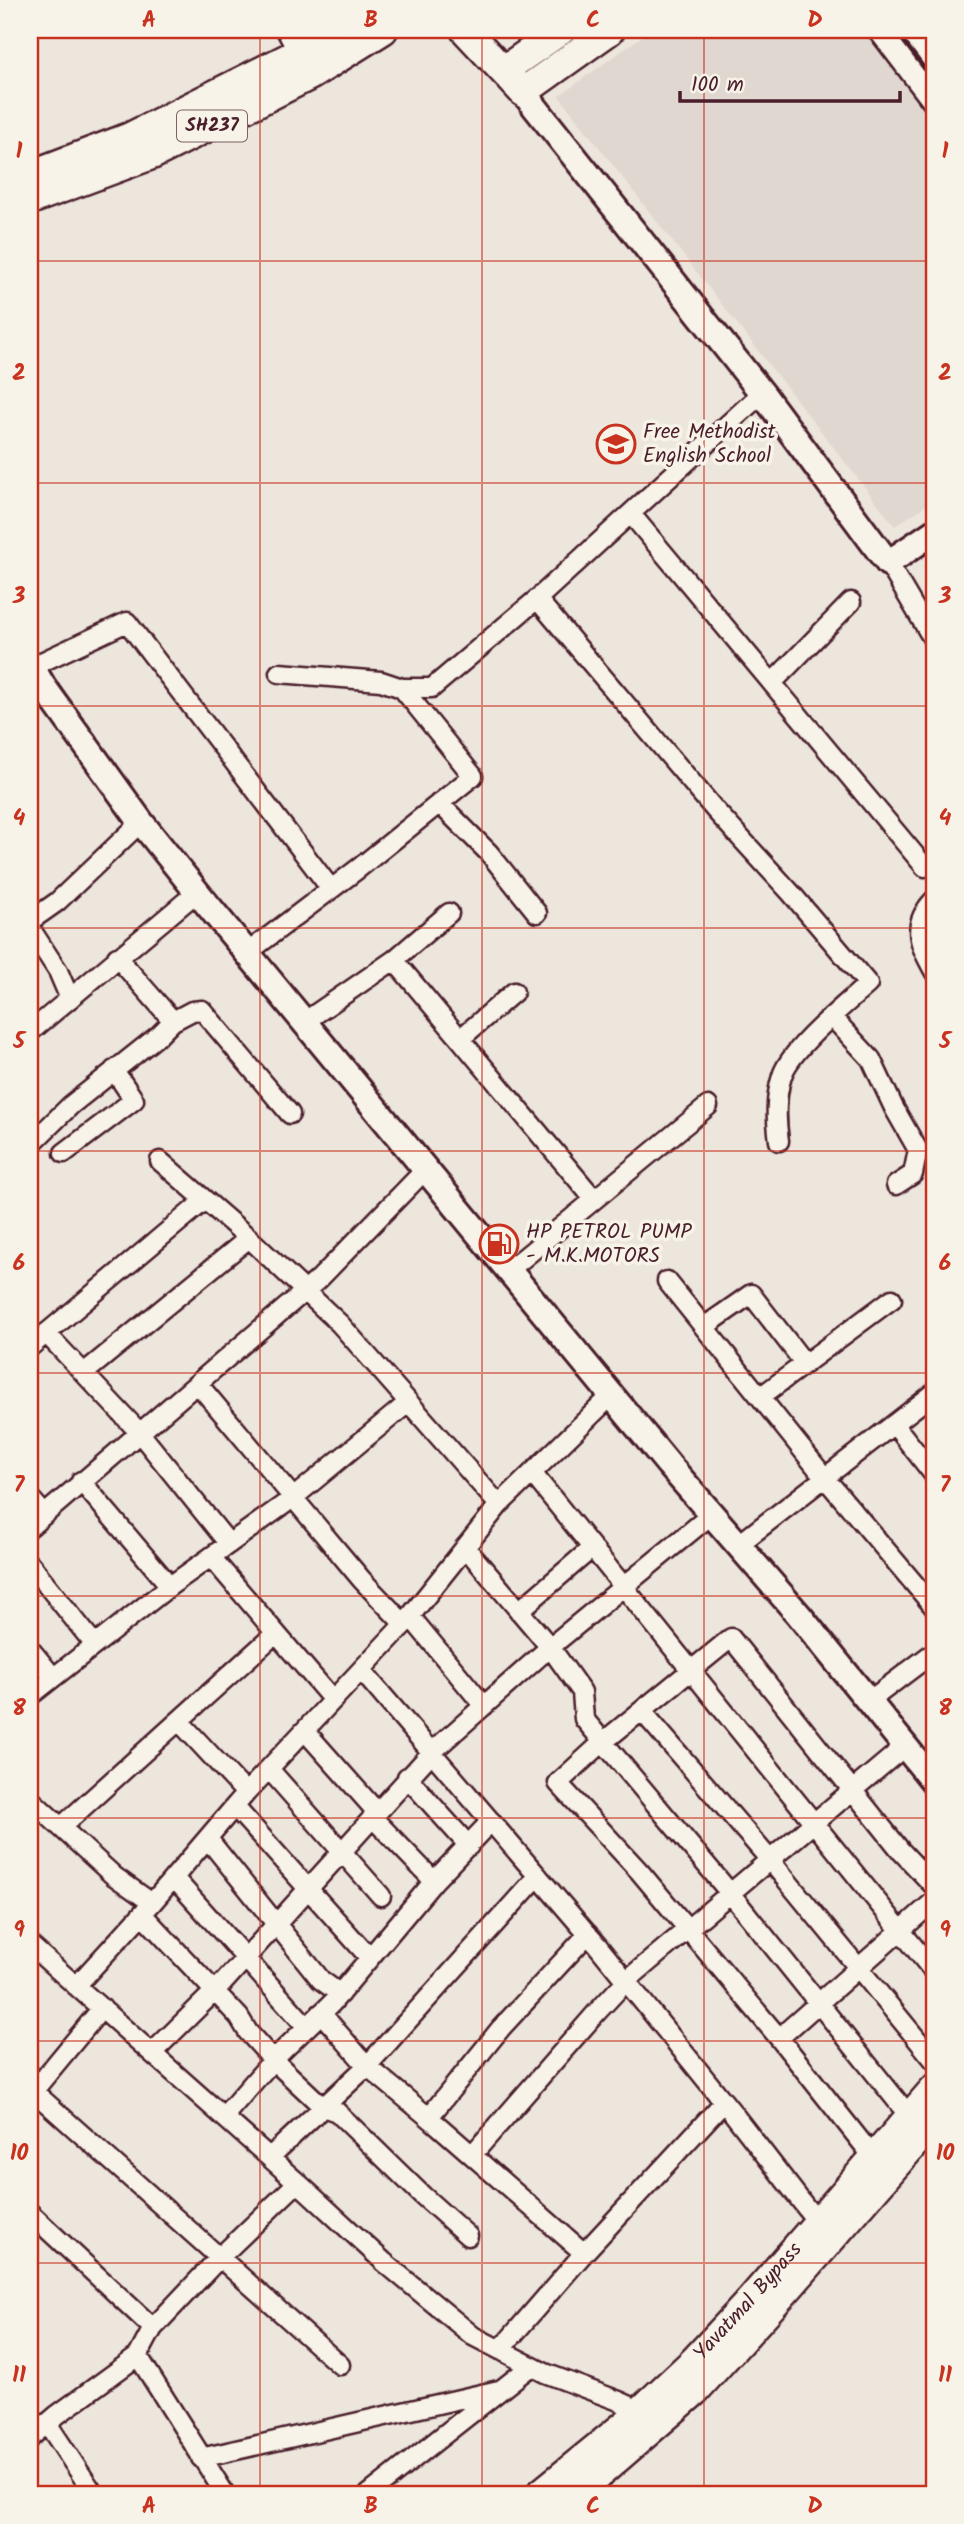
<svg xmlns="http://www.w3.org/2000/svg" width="964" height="2524" font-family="Kalam,sans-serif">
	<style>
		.built { fill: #e0d7d0 }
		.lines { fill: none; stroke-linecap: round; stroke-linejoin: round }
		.minor-casing { stroke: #4a1f2b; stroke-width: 23 }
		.tertiary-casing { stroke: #4a1f2b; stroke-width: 26 }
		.secondary-casing { stroke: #4a1f2b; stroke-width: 30 }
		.primary-casing { stroke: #4a1f2b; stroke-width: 33 }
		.minor { stroke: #f7f3e8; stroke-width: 18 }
		.tertiary { stroke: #f7f3e8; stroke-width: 21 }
		.secondary { stroke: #f7f3e8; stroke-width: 24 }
		.primary { stroke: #f7f3e8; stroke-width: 28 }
		.grid { fill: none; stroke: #c8321e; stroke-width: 2; stroke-opacity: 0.55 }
		.labels { text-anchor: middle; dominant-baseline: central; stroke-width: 7; stroke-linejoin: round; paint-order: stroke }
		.shield { fill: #f7f3e8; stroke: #7e5f64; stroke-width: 2 }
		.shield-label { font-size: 19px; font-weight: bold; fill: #4a1f2b }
		.poi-label { font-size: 21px; fill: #4a1f2b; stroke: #f7f3e8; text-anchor: start }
		.street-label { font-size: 21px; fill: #4a1f2b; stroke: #f7f3e8 }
		.neatline { fill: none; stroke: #c8321e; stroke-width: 2.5 }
		.grid-label { font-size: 23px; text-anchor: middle; font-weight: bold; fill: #c8321e }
	</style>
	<rect width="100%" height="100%" fill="#ece6dd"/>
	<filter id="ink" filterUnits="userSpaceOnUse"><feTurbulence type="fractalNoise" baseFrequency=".0143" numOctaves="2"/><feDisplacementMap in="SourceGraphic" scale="14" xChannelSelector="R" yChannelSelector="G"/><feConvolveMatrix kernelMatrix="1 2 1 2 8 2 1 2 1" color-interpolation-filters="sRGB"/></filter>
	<g filter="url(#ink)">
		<path class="built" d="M651,30H874L934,112V500L895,526L559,96Z"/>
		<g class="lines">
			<defs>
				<path id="minor" d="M286,30L302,60
					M631,514L925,867
					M888,563L934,641
					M537,599L715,810L791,893L868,984C846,1004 790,1049 782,1076C775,1098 776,1119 779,1141
					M31,667L127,622L331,889
					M279,673L381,681L402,688H432L537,599L762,393
					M772,683L851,602
					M439,803L489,853L537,913
					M934,900C910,925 919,944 934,971
					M30,921L57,902L141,822
					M30,928L58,971L70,999
					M247,953L359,868L473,776L402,688
					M117,957L173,1021
					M394,960L594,1199
					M832,1017L871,1059L894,1108L918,1150L913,1174L896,1185
					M304,1022L394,960L449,913
					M30,1032L197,892
					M460,1039L514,992
					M30,1145L71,1105L159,1035L173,1021L192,1011L202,1010L290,1114
					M64,1153L134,1100L114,1070
					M160,1161L249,1238L340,1324L499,1505
					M509,1270L708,1106
					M667,1281L825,1478L934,1607
					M704,1327L751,1294L805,1364
					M46,1333L139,1432L229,1544
					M30,1347L205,1200
					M84,1373L249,1238
					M198,1384L362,1580L404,1624
					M760,1397L892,1299
					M894,1424L934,1475
					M532,1473L934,1972
					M81,1481L170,1586
					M30,1498L44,1514
					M30,1527L319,1279L426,1169
					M738,1545L934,1393
					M465,1547L550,1647L582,1692L584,1719L730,1893L910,2117
					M211,1557L333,1700
					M30,1564L95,1645
					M519,1611L592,1548
					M410,1616L484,1706
					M30,1649L53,1677
					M361,1670L597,1945L732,2112L818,2223
					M30,1696L170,1586L293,1498L409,1402
					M869,1701L934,1652
					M642,1711L770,1860L934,2060
					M179,1721L246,1793
					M305,1731L376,1811
					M269,1769L381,1896
					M407,1777L469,1846
					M30,1799L114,1876L152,1903
					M235,1807L369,1957
					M372,1817L434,1881
					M61,1827L276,1633
					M208,1839L321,1980L340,1994
					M174,1878L307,2027
					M142,1914L239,2017L248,2032L273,2060L323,2107L337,2112L422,2195L468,2236
					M30,1945L306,2190L384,2262L473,2336L545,2373L619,2401L641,2411L647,2418
					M76,1986L152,1903L246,1793L404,1624L499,1505L612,1395
					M321,2013L367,2066L433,2121L584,2253
					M779,2038L934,1901
					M152,2053L223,1983L432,1752L550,1647L712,1514
					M33,2091L340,2365
					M30,2095L102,2008
					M224,2116L273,2060L332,2003L434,1881L491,1821
					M429,2117L501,2028L588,1934
					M472,2155L597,2012L626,1981L905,1746
					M270,2157L367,2066L538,1876
					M874,2158L779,2038L640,1872L558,1783L603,1742L731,1638L901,1851L934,1886
					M30,2213L153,2328
					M500,2350L584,2253L724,2102
					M138,2356L225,2494
					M47,2423L94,2494
					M30,2438L57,2415L138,2356L153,2328L220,2257L298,2182
					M201,2458L499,2390
					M369,2494L531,2366"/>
				<path id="tertiary" d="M879,30L934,102
					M911,30L934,60"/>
				<path id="secondary" d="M523,92L762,393L888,563L934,532
					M30,664L43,686L141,822L197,892L669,1465L799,1615L934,1782"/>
				<g id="primary">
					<path d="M465,30L523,92L610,30"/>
					<path d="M504,70L561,30"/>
					<path d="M30,175L130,137L298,53L336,30"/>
					<path d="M30,200L154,154L311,75L383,30"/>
					<path id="s1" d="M540,2494L632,2419L694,2361L747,2304L934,2089"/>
					<path d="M576,2494L694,2392L790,2286L934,2121"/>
				</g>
			</defs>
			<use href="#minor" class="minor-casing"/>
			<use href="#tertiary" class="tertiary-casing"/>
			<use href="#secondary" class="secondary-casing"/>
			<use href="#primary" class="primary-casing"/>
			<use href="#minor" class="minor"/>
			<use href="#tertiary" class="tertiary"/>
			<use href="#secondary" class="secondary"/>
			<use href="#primary" class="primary"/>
		</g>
	</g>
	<path class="grid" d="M260,30V2494M482,30V2494M704,30V2494M30,261H934M30,483H934M30,706H934M30,928H934M30,1151H934M30,1373H934M30,1596H934M30,1818H934M30,2041H934M30,2263H934"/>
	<defs>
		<symbol id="school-ring" viewBox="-11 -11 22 22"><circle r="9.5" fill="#f7f3e8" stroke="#c8321e" stroke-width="1.5"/><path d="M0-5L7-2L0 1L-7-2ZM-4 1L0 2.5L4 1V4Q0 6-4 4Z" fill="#c8321e"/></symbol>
		<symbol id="fuel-ring" viewBox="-11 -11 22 22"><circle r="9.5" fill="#f7f3e8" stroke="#c8321e" stroke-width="1.5"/><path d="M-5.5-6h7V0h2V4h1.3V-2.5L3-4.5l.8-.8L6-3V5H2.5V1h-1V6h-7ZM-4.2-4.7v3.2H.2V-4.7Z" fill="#c8321e"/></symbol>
	</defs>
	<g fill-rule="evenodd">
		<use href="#school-ring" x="594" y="422" width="44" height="44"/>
		<use href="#fuel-ring" x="477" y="1222" width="44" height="44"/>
	</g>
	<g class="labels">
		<rect class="shield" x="177" y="110.5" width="70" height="31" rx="5"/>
		<g class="shield-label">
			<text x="212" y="126">SH237</text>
		</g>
		<g class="poi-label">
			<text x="643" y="432">Free Methodist<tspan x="643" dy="24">English School</tspan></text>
			<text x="526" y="1232">HP PETROL PUMP<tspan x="526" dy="24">- M.K.MOTORS</tspan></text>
		</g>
		<g class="street-label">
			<text stroke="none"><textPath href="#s1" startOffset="284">Yavatmal Bypass</textPath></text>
		</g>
	</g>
	<rect width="964" height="2524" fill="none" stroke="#f7f3e8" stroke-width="77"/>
	<path d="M680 91v10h220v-10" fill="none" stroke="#4a1f2b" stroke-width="3.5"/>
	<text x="691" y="91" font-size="21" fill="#4a1f2b" stroke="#f7f3e8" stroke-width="5" paint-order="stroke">100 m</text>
	<rect x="38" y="38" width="888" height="2448" class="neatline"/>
	<g class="grid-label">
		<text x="149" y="27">A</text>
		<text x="371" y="27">B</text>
		<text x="593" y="27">C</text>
		<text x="815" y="27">D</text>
		<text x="19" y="158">1</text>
		<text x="945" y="158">1</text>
		<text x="19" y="380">2</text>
		<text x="945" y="380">2</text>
		<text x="19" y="603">3</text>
		<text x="945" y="603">3</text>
		<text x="19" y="825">4</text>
		<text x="945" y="825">4</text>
		<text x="19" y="1048">5</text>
		<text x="945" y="1048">5</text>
		<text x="19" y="1270">6</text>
		<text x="945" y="1270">6</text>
		<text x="19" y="1492">7</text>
		<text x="945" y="1492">7</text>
		<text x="19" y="1715">8</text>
		<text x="945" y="1715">8</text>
		<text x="19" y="1937">9</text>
		<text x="945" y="1937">9</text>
		<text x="19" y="2160">10</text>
		<text x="945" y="2160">10</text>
		<text x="19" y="2382">11</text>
		<text x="945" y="2382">11</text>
		<text x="149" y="2513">A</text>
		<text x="371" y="2513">B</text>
		<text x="593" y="2513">C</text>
		<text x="815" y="2513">D</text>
	</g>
</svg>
